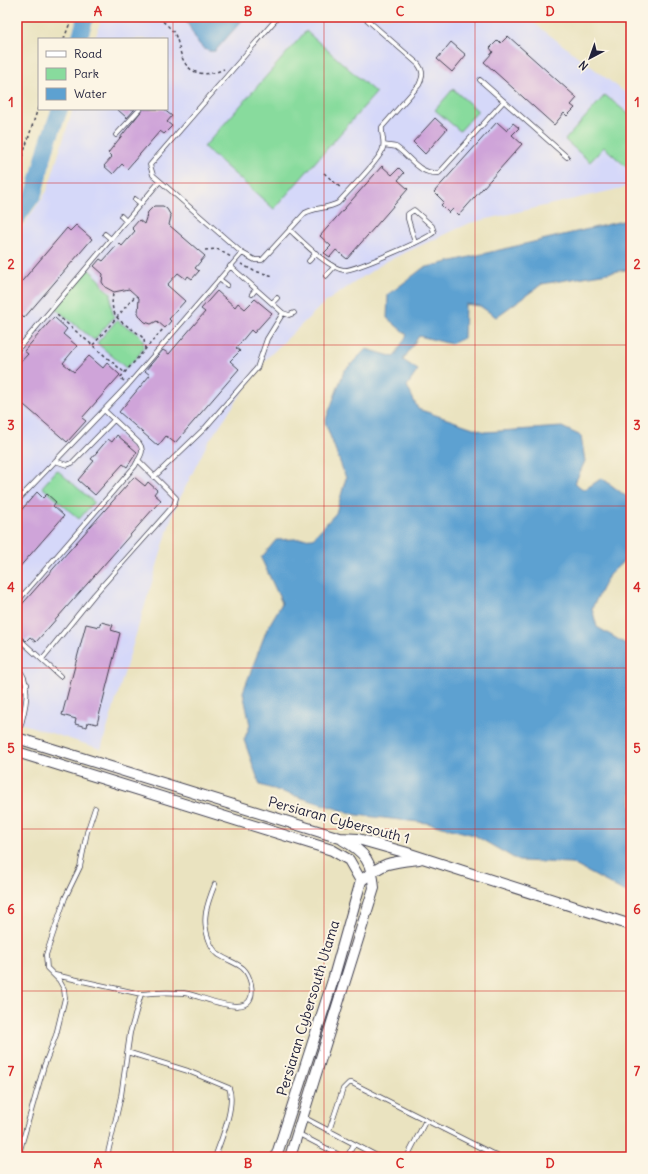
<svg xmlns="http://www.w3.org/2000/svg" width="648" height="1174" font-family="Delius,sans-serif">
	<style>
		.built { fill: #d5d8f9 }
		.green { fill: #88db9d; stroke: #557e6c }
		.water { fill: #5da1d1; stroke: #406286 }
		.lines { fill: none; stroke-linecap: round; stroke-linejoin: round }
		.river { stroke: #5da1d1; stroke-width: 16 }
		.building { fill: #cfa4d9 }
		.service-casing { stroke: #403f4f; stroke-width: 5.5 }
		.tertiary-casing { stroke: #403f4f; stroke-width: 12 }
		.path { stroke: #403f4f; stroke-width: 1.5; stroke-dasharray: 3 3; stroke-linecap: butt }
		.service { stroke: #fff; stroke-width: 4 }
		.tertiary { stroke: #fff; stroke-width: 10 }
		.grid { fill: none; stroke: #d62828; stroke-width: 1; stroke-opacity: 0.55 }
		.labels { text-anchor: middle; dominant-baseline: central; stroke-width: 4; stroke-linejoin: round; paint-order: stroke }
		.street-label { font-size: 14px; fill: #22223b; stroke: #fcf5e5 }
		.neatline { fill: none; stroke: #d62828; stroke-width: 1.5 }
		.grid-label { font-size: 13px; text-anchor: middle; font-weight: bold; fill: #d62828 }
	</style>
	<rect width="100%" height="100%" fill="#fcf5e5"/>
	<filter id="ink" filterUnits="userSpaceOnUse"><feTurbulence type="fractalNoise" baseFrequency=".025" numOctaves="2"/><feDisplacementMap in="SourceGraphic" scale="8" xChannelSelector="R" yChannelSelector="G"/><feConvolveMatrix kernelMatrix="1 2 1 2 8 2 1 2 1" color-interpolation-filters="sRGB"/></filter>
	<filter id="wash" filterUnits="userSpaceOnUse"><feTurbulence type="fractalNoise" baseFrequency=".012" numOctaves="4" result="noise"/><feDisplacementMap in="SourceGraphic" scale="16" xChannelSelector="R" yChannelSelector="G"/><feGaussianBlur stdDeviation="0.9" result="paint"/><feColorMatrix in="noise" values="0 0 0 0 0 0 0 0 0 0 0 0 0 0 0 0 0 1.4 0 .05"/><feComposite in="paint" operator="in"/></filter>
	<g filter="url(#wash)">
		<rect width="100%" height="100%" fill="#eae3c0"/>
		<path class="built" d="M102,17H526L631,97V186L470,223L385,262L324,303L264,361L207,444L174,510L101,749L17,722V234L47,191L73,109H167V39H95Z"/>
		<path class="green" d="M306,31L376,93L274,209L204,147Z
			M453,89L478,111L460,131L435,110Z
			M605,95L631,116V171L604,147L590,162L565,140Z
			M88,269L100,280L104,288L111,293V305L114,317L94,340L56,309Z
			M117,320C122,325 127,327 133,330C155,344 138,356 126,368L97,343Z
			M57,470L94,502L79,519L42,487Z"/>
		<path class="water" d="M183,17H245L215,51C197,54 194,29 183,17Z
			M631,219V269L542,284L496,317L480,306L465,304L464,338L451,344L419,336L403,360L418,370L407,386L418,409L485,432L562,427L581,436L585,461L575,483L584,490L602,478L631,500V554L609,575L592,608L597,627L631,647V895L571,863L519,861L474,835L427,823L357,815L260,785L244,740L250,725L243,692L267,629L282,603L261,558L276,540L313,538L336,513L346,478L325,422L344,371L366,349L394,357L407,335L387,318L388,295L423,268Z"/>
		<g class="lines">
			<path class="river" d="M79,39L86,17
				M17,218L34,194L47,145L60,109"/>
		</g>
		<g id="blocks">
			<path class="building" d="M508,36L577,98L571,105L575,108L567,116L564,113L554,125L484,62L493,52L490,48L498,40L501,43Z
				M451,42L466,55L452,72L437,59Z
				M117,109H135L127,118Z
				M143,109H163L172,116L167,122L172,126L164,134L160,131L127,169L122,164L113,174L104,166L112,157L108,153Z
				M435,118L447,129L425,154L413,142Z
				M497,122L507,131L513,123L519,128L512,135L522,144L459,215L453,209L449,213L441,205L444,202L434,192Z
				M382,166L392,175L399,168L404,173L398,180L408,189L347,259L336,250L330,257L324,253L331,246L320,236Z
				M154,206H163L167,209L171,216L169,225L205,256L195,268L199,271L192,279L188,276L186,279L178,273L167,285L185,301L169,319L171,321L165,328L157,321L151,324L145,322L141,318L138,313L139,298L129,289L114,292L105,287L102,282L103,274L94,266L100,259L103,261L119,243L122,246L135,231L132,228L139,220L144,224L148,212Z
				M76,225L92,239L24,318L17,311V287L67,228L70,231Z
				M217,291L235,307L238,303L245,309L255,299L272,313L254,333L251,330L236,348L240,351L230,361L239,369L175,443L166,436L158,446L119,412L150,375L145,371L163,350L169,354L205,312L201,309Z
				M54,317L67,329L63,334L77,346L63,363L74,372L89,356L103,368L107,363L120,375L82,418L86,421L67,442L17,399V366L28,354L24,351Z
				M117,435L137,452L127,467L123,464L95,495L78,480L94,461L91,459L108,439L112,442Z
				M134,477L145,486L148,482L157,490L154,494L161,500L36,642L30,637L26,641L17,633L20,628L17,625V610Z
				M37,492L43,498L47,494L56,502L53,506L64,516L17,570V515Z
				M101,622L113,625L111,630L120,633L97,724L88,722L87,727L75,724L76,719L62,715L86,624L99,627Z"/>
		</g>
	</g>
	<g filter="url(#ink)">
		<use href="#blocks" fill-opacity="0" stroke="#403f4f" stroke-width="1"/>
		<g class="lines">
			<defs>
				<path id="service" d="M480,80L567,157
					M116,135L140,109
					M384,145C388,146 393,146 396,147C411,157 419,175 439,173L504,101
					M135,199L141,204
					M121,216L126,221
					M290,230C302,241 329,269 344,270C353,271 428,239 434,232L432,226L414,210L408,214V219L415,243
					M105,234L111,239
					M242,253L153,175L150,165L278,17
					M309,261L316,253
					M230,266L283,313L289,315L294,313
					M326,276L334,267
					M219,279L227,285
					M252,294L256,289
					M272,303L277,298
					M17,350L160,181
					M55,461L67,465L72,463L114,420
					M154,477L205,428L257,368L267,339L283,313
					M17,501L128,385L242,253L255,260H262L305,213C316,207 327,209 338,203C348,191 377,163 382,151C386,143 381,135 382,127L419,85C423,76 424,72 418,64L364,17
					M17,602L135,466C139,457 146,452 139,443L104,410
					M17,637L60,676
					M42,659L94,595L174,505L176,498L138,460
					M17,667C35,684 23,717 17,739
					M17,695L27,684
					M55,975L141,994L130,1033L121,1096L107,1157
					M141,994C156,992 169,992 184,993C202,995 259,1026 251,984C246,963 235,965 219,955C214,951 211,946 209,940C201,920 207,904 215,884
					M127,1052L188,1071L229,1088C236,1105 221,1140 215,1157
					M303,1117L379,1157
					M329,1131L343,1089L349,1083H352L499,1157
					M299,1134L343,1157
					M18,1157L44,1066L56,1035L65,998L64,989L59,980L47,968L46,955L65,898L80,867L87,832L95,808
					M347,1157L354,1144
					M407,1157L426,1120"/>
				<path id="tertiary" d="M17,738L340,838L358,839L404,852L631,925
					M17,752L332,850L349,860L361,881
					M276,1157L333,980L361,881C383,862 391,862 419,859
					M290,1157L374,888C372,862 365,852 343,840"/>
			</defs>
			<use href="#service" class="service-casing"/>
			<use href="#tertiary" class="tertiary-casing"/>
			<path class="path" d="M159,17C163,22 170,27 174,33C178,39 179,50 182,57C189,76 208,77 224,69
				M64,39L72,17
				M17,173L39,105
				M324,173L342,189
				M205,250L217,249L231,257
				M241,264L254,271L274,276
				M113,294C108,323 128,322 144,339L145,349
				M57,315L125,373
				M93,345L136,295
				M124,381L120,378L163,329"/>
			<use href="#service" class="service"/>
			<use href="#tertiary" class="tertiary"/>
		</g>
	</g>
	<path class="grid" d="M173,17V1157M324,17V1157M475,17V1157M17,183H631M17,345H631M17,506H631M17,668H631M17,829H631M17,991H631"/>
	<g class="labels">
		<g class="street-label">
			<text transform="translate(339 820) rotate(15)">Persiaran Cybersouth 1</text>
			<text transform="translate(308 1008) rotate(-73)">Persiaran Cybersouth Utama</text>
		</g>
	</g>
	<rect width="648" height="1174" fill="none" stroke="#fcf5e5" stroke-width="44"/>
	<rect x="38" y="38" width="130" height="72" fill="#fcf5e5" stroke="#a5a1a1"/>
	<rect x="46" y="51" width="20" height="6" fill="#ffffff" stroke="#a5a1a1"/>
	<text x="74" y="58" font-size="12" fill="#22223b">Road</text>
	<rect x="46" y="68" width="20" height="12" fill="#88db9d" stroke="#a5a1a1"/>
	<text x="74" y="78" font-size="12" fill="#22223b">Park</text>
	<rect x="46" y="88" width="20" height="12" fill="#5da1d1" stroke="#a5a1a1"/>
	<text x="74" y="98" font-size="12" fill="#22223b">Water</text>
	<g transform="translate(590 58) rotate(221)" stroke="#fcf5e5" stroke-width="3" paint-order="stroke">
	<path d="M0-3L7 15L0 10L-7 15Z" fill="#22223b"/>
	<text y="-6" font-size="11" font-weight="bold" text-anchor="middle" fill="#22223b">N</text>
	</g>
	<rect x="22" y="22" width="604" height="1130" class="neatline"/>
	<g class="grid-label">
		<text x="98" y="16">A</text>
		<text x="248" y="16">B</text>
		<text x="400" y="16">C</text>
		<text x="550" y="16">D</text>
		<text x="11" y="107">1</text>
		<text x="637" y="107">1</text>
		<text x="11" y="269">2</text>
		<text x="637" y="269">2</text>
		<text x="11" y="430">3</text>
		<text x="637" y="430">3</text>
		<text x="11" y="592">4</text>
		<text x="637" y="592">4</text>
		<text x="11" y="753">5</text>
		<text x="637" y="753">5</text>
		<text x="11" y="914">6</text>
		<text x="637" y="914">6</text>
		<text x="11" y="1076">7</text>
		<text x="637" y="1076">7</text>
		<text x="98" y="1168">A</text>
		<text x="248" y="1168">B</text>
		<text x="400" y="1168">C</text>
		<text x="550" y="1168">D</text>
	</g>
</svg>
